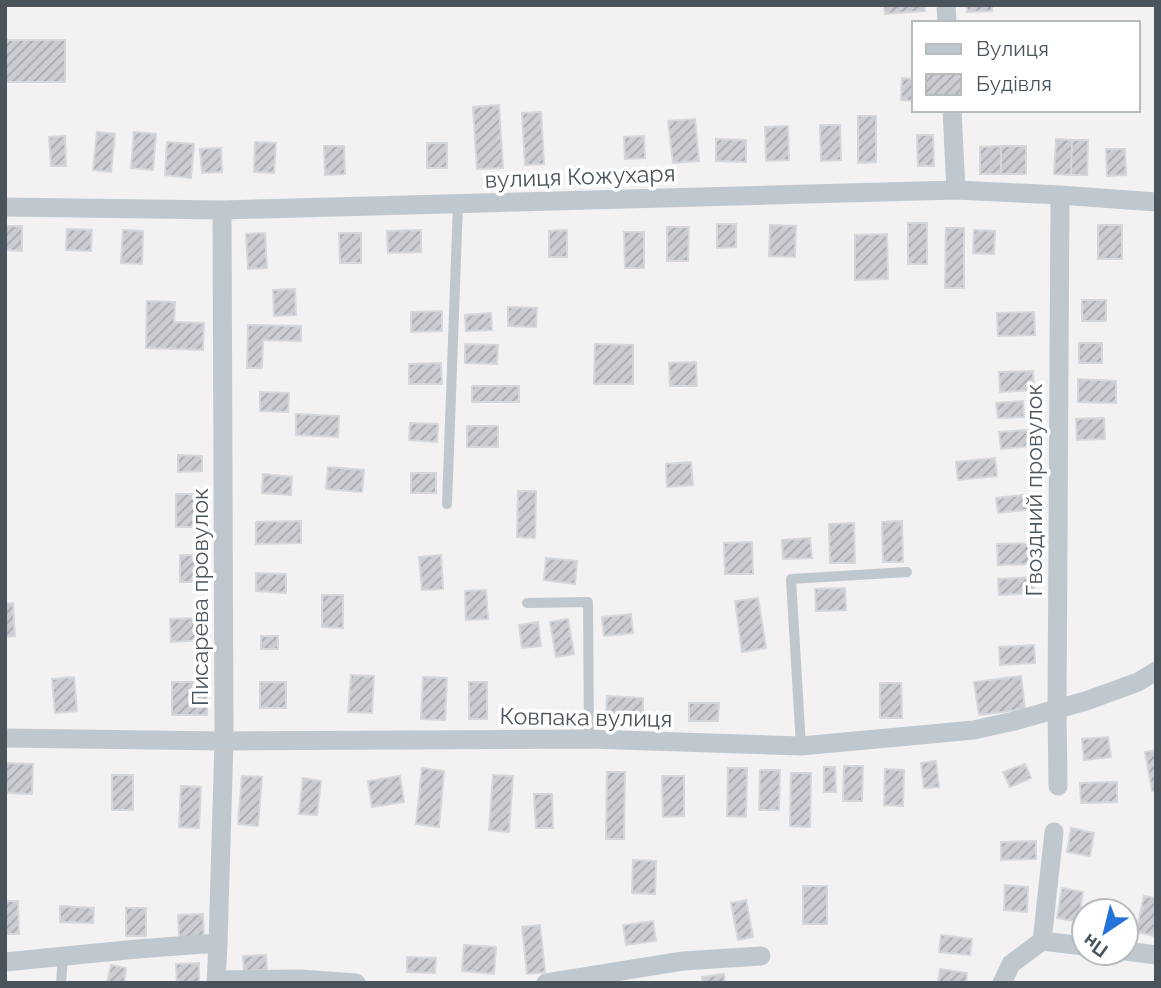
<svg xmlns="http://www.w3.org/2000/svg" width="1161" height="988" font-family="Raleway,sans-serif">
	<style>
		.building { fill: url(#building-hatch); stroke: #d5d7db; stroke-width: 2 }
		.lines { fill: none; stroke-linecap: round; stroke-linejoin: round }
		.service { stroke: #bfc8ce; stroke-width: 10 }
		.minor { stroke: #bfc8ce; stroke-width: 19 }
		.labels { text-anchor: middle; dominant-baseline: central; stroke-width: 7; stroke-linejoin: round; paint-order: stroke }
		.street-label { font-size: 23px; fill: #49545d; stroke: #fff }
	</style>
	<defs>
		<pattern id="building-hatch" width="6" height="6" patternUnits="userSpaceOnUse" patternTransform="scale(1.75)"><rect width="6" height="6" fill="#cbcdd3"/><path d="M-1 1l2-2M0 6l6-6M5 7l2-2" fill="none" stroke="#a7a9ae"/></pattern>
	</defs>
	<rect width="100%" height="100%" fill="#f3f1f1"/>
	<path class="building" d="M884,5H924L925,11L885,14Z
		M967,5H992V11L967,12Z
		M5,40H65V82H6L5,92Z
		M902,78L914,79V101L901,100Z
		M499,105L503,168L477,169L473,107Z
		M541,112L544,164L525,165L522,113Z
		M858,116H876V162L858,163Z
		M695,119L699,161L673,163L668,121Z
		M820,125H840L841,160L821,161Z
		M788,126L789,160L766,161L765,127Z
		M97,132L115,134L111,172L93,170Z
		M134,132L156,134L153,170L131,168Z
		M917,135H933L934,166H918Z
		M65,136L66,166H51L49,137Z
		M644,136L645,158L625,159L624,137Z
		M716,139L746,140V162L716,161Z
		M1056,139L1072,140L1071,175L1054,174Z
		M1072,140H1088L1087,175H1071Z
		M167,142L194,144L191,178L165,175Z
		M255,142L276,143L274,173L254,172Z
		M427,143H447V168H427Z
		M324,146H344L345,174L325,175Z
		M1001,146V174H980V147Z
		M1001,146H1026V174H1001Z
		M221,148L222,172L202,173L200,149Z
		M1106,149H1125L1126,175L1107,176Z
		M908,223H927V264H908Z
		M717,224H736V247L717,248Z
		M770,225L796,226L795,257L769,256Z
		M1098,225H1122V259H1098Z
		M5,226H22V251L5,250Z
		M667,227H689L688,261H667Z
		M946,228H964V288H945Z
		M67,229L92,230L91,251L66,250Z
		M123,230L143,231L142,264L121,263Z
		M421,230V252L388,253L387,231Z
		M567,230V257H549V231Z
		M974,230L995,231L994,254L973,253Z
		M624,232H644V268H625Z
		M265,233L267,268L248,269L246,234Z
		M339,233H361V263H340Z
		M887,234L888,279L855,280V235Z
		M295,289L296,315L274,316L273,290Z
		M1082,300H1106V321H1082Z
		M147,301L175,302L174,322L204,323L203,350L146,348Z
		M508,307L537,308L536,327L508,326Z
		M442,311V331L411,332V312Z
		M1034,312L1035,335L998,336L997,313Z
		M491,313L492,330L466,331L465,315Z
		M248,325L301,326V341L263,340L262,368H247Z
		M1079,343H1102V363H1079Z
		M465,344L498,345L497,364L465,363Z
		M595,344L633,345V384H594Z
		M696,362L697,386H670L669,363Z
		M441,363L442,384H409V364Z
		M1033,371L1034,390L1000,392L999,372Z
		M1078,379L1116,381V403L1078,402Z
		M472,386H519V402H472Z
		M260,392L289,393L288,412L260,411Z
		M1023,401L1024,417L998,418L996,403Z
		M296,414L339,416L338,437L296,435Z
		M1104,418L1105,439L1077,440L1076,419Z
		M410,423L438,424L437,442L409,440Z
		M467,426H498V447H467Z
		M1028,430L1029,446L1001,449L999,432Z
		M178,455L202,456V471L178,472Z
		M995,458L997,476L958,480L956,462Z
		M691,462L693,485L667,487L666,464Z
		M328,467L364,470L362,492L326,489Z
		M411,473H436V493H411Z
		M263,474L292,477L291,495L262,493Z
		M518,491H536L535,538L517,537Z
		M176,494H204V527H176Z
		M1031,494L1033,509L998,513L996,498Z
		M301,521V543L256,544V522Z
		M902,521L903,562H883L882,522Z
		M854,523L855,563H830L829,524Z
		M810,538L812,558L783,559L782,540Z
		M752,542L753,574H725L724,543Z
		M1033,543V564L998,565L997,544Z
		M180,555H203V582H180Z
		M441,555L443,589L422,590L419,557Z
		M546,558L577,561L575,584L544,580Z
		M256,573L286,574V593L256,591Z
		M1034,577V593L999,595L998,579Z
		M845,588L846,610L816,611L815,589Z
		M486,590L488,619L466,620L465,591Z
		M322,595H343V628L322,627Z
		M758,598L766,648L742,652L735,601Z
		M13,603L15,636L5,637V604Z
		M631,614L633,633L604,636L602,617Z
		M201,618L202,640L171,642L170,619Z
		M568,619L574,654L556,657L550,622Z
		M538,622L541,646L522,648L519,625Z
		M261,636H278V649H261Z
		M1034,645L1035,663L1000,665L999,647Z
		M351,675L374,676L372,713L348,712Z
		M1021,676L1025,709L979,715L974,682Z
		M74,677L77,711L55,713L52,679Z
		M423,677L447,678L445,720L421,719Z
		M172,682H207V715H172Z
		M260,682H286V708H260Z
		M469,682H487V719H469Z
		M880,683H901L902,718H880Z
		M607,696L643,698V717L606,715Z
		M689,703H719L718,721H689Z
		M1108,737L1111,757L1084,760L1082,739Z
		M1156,750V791H1152L1145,752Z
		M936,761L939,787L924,788L921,763Z
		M5,763L33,764L32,794L7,793Z
		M1025,764L1031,778L1010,787L1003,772Z
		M844,766H863L862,801H843Z
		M824,767H835L836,792H824Z
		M422,768L444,771L439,827L416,824Z
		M728,768H747L746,817L727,816Z
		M885,769L904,770L903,806L884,805Z
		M760,770H780L779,810H759Z
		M607,772H625L624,839H606Z
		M791,773H811L810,827L790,826Z
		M112,775H133V810H112Z
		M493,775L513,776L509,832L489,830Z
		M242,776L262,777L258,826L238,824Z
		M400,776L404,802L372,807L368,781Z
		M662,776H684V816L663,817Z
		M303,778L321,781L317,815L299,814Z
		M1117,782V802L1081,803L1080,783Z
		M181,786L201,787L199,828L179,827Z
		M534,794H552L553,828H536Z
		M1071,828L1094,833L1090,856L1067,852Z
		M1036,841V859L1001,860V842Z
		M633,860L656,861L655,894L632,893Z
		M1005,885L1028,887L1027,912L1004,910Z
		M803,886H827V924H803Z
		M1062,888L1083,892L1078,922L1057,918Z
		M1144,896L1156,898L1155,936L1136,932Z
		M746,900L753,937L738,940L731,903Z
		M5,901H18L19,934H5Z
		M60,906L94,908L93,923L60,922Z
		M126,908H146V936H126Z
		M203,914L204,937H179L178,915Z
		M653,921L656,941L626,945L623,925Z
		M540,925L545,972L527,974L522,927Z
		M941,935L972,939L970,955L939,952Z
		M464,945L496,947L494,974L462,971Z
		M266,955L267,970L244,971L243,956Z
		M407,957L436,958L435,973L407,972Z
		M199,963V983H177L176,964Z
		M111,965L126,968L124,983H107Z
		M940,969L967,973L966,983H938Z
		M724,974L725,983H703L702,977Z"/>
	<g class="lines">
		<path class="service" d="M447,504L458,204
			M527,603L588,602L589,739
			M801,746L791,579L907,572
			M61,983L63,957"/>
		<path class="minor" d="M946,5L947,23
			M952,110L956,190
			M5,207L222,210L956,190L1060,195L1156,202
			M5,738L224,741L589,739L801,746L974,730L1014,721L1086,701L1138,682L1156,671
			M1058,786L1057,709L1060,195
			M1042,941L1084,946
			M1126,951L1156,955
			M5,962L137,949L218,943
			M216,980L300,979L356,983
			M216,983L218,943L224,741L222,210
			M546,983L683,961L761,956
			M1002,983L1011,964L1042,941L1054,832"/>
	</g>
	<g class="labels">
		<g class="street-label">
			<text transform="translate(580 176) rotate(-2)">вулиця Кожухаря</text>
			<text transform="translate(1033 490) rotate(-90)">Гвоздний провулок</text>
			<text transform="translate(199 597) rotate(-90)">Писарева провулок</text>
			<text transform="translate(586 717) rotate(1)">Ковпака вулиця</text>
		</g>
	</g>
	<rect width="1161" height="988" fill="none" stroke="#49545d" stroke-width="14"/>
	<rect x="912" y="21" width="228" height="91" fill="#ffffff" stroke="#b6bbbe" stroke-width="2"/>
	<rect x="926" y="44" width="35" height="10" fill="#bfc8ce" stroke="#b6bbbe" stroke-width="2"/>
	<text x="976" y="56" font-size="21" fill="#49545d">Вулиця</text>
	<rect x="926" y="74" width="35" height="21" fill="url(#building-hatch)" stroke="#b6bbbe" stroke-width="2"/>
	<text x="976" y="91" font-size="21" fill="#49545d">Будівля</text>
	<g transform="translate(1105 932) rotate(215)"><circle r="33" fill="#ffffff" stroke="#b6bbbe" stroke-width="2"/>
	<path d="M0-5L12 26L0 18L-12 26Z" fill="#2473d9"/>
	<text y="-10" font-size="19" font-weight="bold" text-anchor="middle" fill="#49545d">Пн</text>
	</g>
</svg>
